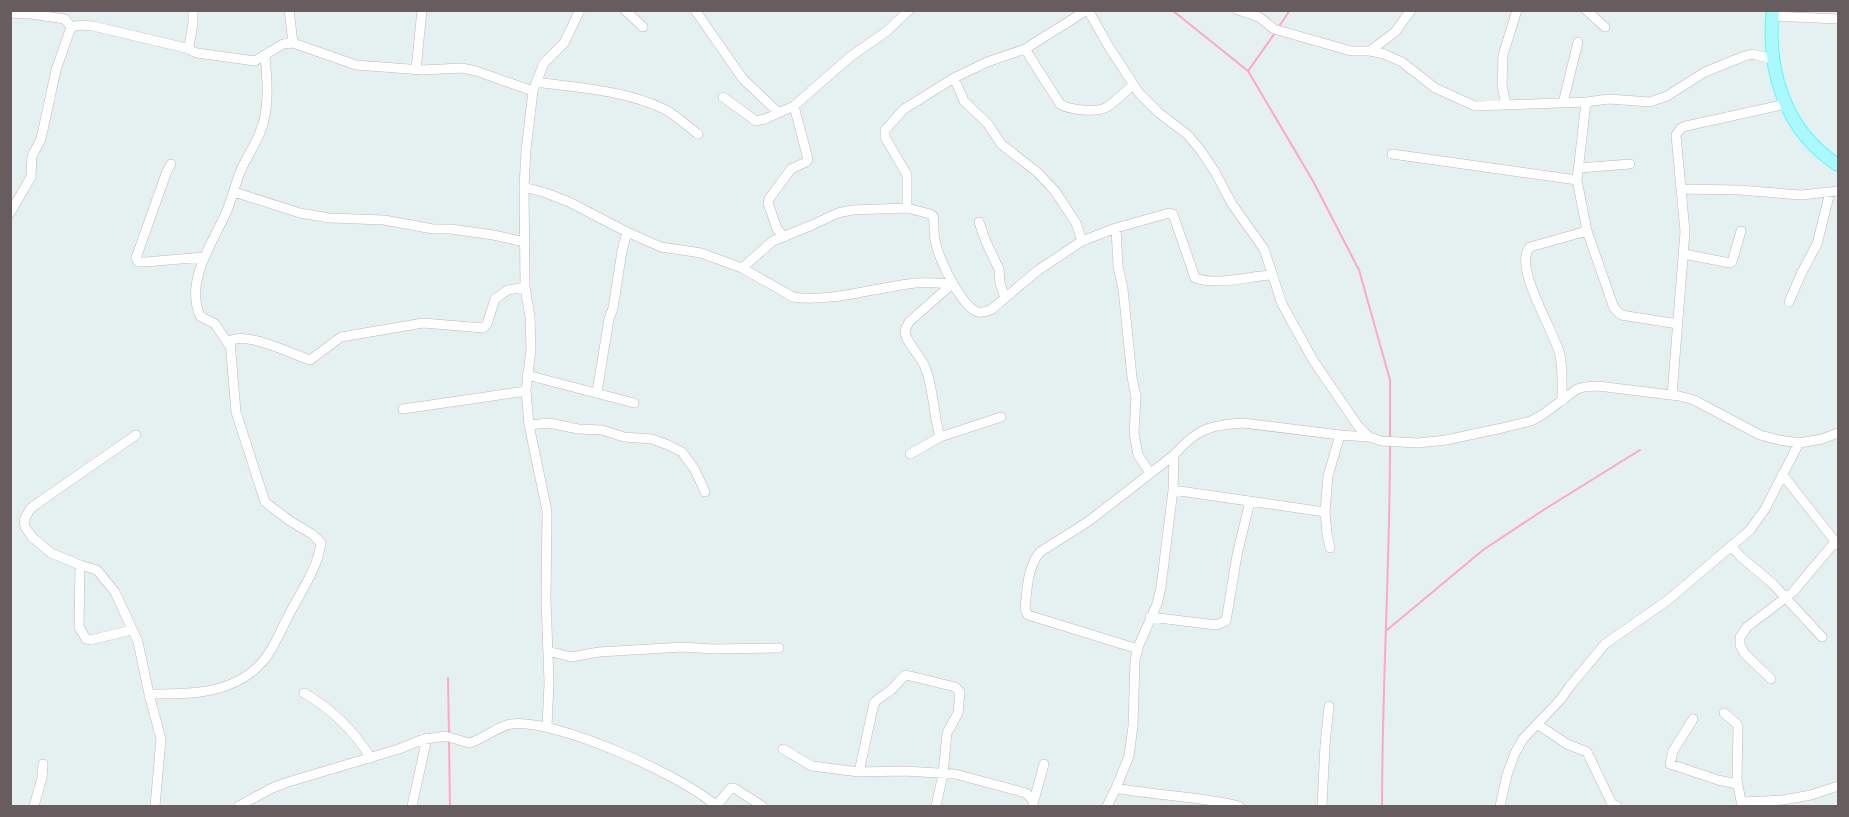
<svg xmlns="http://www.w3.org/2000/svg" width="1849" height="817" font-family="'Nunito Sans',sans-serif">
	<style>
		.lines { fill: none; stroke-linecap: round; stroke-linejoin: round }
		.stream { stroke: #ffa7c3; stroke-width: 2 }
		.minor-casing { stroke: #c0b8b9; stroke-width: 10 }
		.major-casing { stroke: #51fdf6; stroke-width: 14 }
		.minor { stroke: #fff; stroke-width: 9 }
		.major { stroke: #acf8ff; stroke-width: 12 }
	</style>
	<rect width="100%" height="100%" fill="#e5f0f0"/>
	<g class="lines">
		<path class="stream" d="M1172,10L1248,71L1313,181L1359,270L1390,380V439
			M1278,28L1290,10
			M1248,71L1275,33
			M1387,630L1483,550L1545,509L1640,450
			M448,678L449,735
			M449,741L450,806
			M1382,806C1382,686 1390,565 1390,445"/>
		<defs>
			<path id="minor" d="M193,10V23L189,47L192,51L197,53L255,61L283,44L293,43L356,65L422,70L462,68L476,71L533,91
				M289,10L293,43
				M625,10L643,27
				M695,10L743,79L779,113
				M1088,10L1109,47L1139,93L1159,113L1188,135L1201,151L1215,172L1232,204L1264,249L1282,304L1313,360L1358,426L1369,437L1382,441L1418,443L1446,440L1502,428L1531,421L1542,415L1577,389L1584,387L1598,386L1679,396L1694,400L1743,426L1760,435L1779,440L1799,443L1822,439L1838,433
				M1238,10L1259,17L1274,29L1351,51H1370L1384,54L1402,62L1435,88L1475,106L1586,102L1609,99L1650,102L1667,96L1705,72L1742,57L1752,54L1773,59
				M1586,10L1605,27
				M10,13L31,14L65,19L71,27
				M1772,16L1838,19
				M1025,49L1060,104C1069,110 1097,113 1107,107C1116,101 1125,92 1133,85
				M1370,51L1395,32L1411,10
				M416,70L422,10
				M954,78L964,101L988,124L1001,144L1037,172L1055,191L1076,223L1082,241
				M536,82C578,88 625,90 664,109C676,115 687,126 698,134
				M723,97L756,121L765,119L794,106L850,57L887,31L909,10
				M1586,102L1577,180L1587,231L1614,308L1621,315L1678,324
				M1563,103L1578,42
				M1506,105L1502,85L1503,55L1517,10
				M1392,154L1577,180
				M171,164L167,171L136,258L138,262H145L204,257
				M1579,168L1630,164
				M524,187L546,193L569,202L627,232L661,247L701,253L742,268L793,297C828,303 879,287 915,283C927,282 940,283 952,284
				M1682,189L1739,190L1801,195L1838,191
				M234,192L300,213L329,218L384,220L433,229H451L493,235L525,242
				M907,208V175L885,137V130L904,109L954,78L987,62L1025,49L1087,10
				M10,213L31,177L32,156L41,139L56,70L71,27L80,25L93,26L190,49
				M979,222L986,242L999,269L1000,283L1005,298
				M1116,228L1118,266L1123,289L1132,377L1136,397L1134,433L1138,455L1150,473
				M784,237L777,229L768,203L769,199L791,169L806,162L808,159L794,106
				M1684,254L1730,263L1732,262L1741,231
				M742,268L773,241L812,225L838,213L852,210L907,208L930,214L933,216C935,224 933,232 935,240C938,257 961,307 978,312C983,313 988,311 992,309L1037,271L1082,241L1116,228L1169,213L1173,214L1195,278C1219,286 1248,276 1273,275
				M1789,302L1802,272L1817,244L1830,192
				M229,345L215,324L200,316C185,281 212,244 226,213C232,199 235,184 241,170C249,152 260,139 264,120C269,99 267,78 265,56
				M527,375L634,403
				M597,392L609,319L613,308L622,251L627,232
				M1672,395L1685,232L1676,135L1681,128L1686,126L1786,104
				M1562,401C1562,386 1563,370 1560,355C1555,332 1512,266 1530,247L1587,231
				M403,409L526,391
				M529,425L549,423L578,429L602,430L624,437L652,439L668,445L682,452L695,470L705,492
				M136,435L45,498L30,509L24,520L25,527L32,537L51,553L80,565L97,570L115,592L138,642L149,694L161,739L155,806
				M940,437C933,414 934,389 925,367C920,354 905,343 905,330L909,322L952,284
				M910,454L940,437L1001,417
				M1782,474L1838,545
				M1173,490L1325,512L1328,476L1340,435
				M1325,512L1327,534L1330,548
				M1732,547L1741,557L1773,584L1822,637
				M80,565L79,627L86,639L90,640L132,630
				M1150,617L1216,625L1226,621L1237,555L1250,501
				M1138,649L1028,615L1025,609C1027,590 1027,568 1040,552L1089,521L1174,455
				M548,651L571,657L599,652L683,647L713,649L779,648
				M1771,679L1745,654L1740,645V637L1747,627L1793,592L1835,542
				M304,693C332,709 354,731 371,758
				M149,694C190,694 235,695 264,660C276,645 282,627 291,611C302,590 318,567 321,543L312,534L290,521L265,502L236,412L230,341C246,331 292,354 310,360L341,337L423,323L483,328L487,324L495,299L508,290L525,287
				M1724,713L1737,724L1738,727L1737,780L1742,806
				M1693,719L1673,751L1670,764L1718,780L1737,784
				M1537,724L1567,744L1587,752L1612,804L1617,806
				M547,727L549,683L546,599L547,511L529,425L526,391L531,349L530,317L525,287L524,187L526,150L533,91L544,63L564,43L580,10
				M783,749L812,766L859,772L904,771L955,774L1026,793L1034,801
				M859,772L874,703C879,697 885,695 891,690C897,686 899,679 906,675L955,687L960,692L958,713L947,733L943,774L936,806
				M1116,788C1157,796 1199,796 1239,806
				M1741,802L1783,800L1811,795L1838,786
				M1033,804L1044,764
				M34,806L42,778L43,764
				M239,806L270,789L285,783L399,749L421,740L445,736L469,743C484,739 496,727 511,724C556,718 683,776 716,806
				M412,806L427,738
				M716,806L731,788H734L762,806
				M1107,806L1116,788L1129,756L1133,726L1135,660L1139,645L1157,604L1161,587L1173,490L1174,455C1197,429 1209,425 1243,423L1340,435L1368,437
				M1322,806L1325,745L1329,706
				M1500,806L1507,775L1515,753L1523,739L1560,700L1570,686L1605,644L1668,600L1750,530L1765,509L1799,443"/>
			<path id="major" d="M1773,10C1766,70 1785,131 1838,165"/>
		</defs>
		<use href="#minor" class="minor-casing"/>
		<use href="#major" class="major-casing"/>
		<use href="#minor" class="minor"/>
		<use href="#major" class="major"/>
	</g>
	<rect width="1849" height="817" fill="none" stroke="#675d5f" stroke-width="24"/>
</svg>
